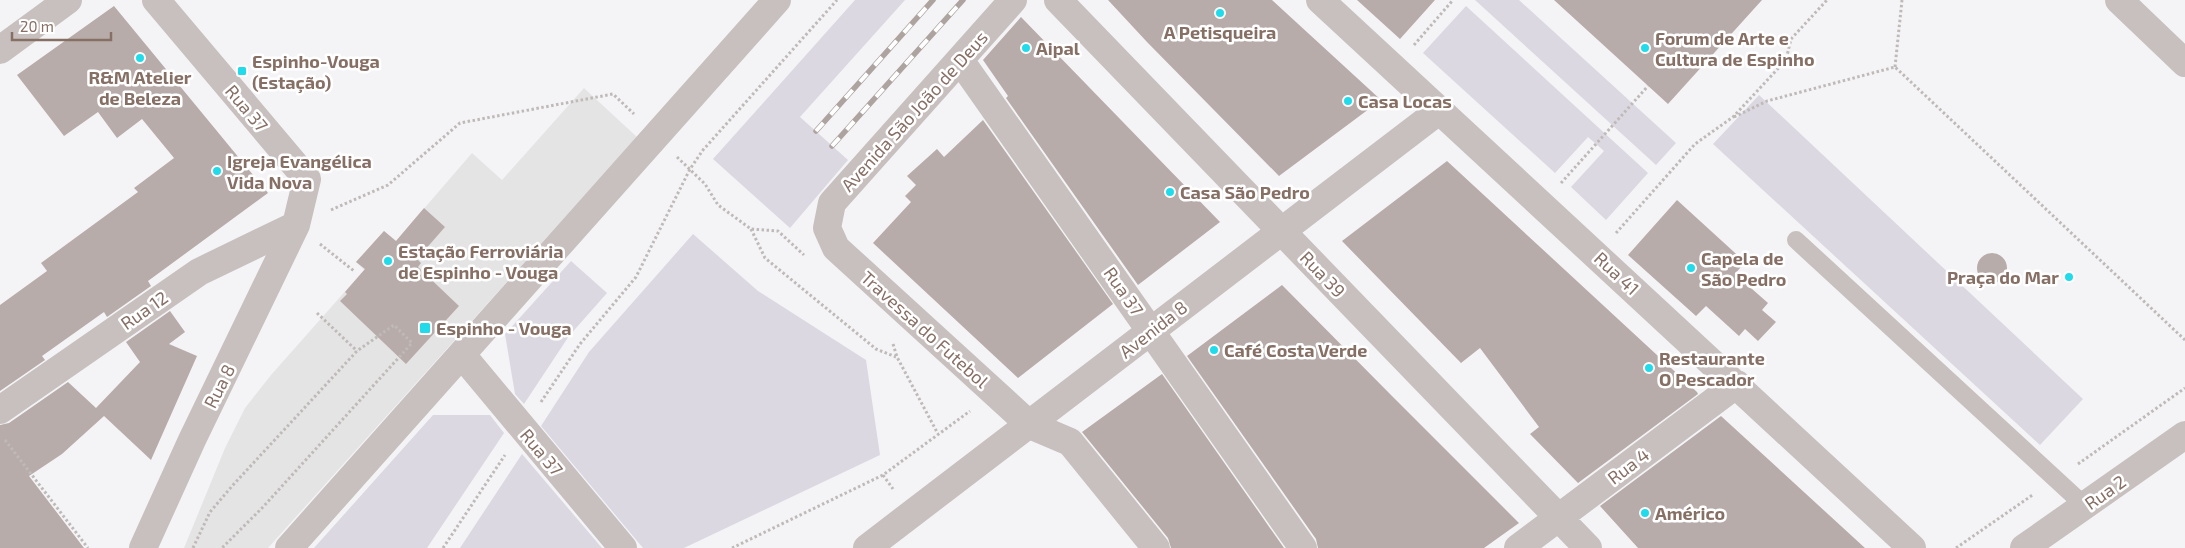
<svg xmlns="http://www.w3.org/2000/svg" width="2185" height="548" font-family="'Exo 2',sans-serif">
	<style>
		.built { fill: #e5e4e5 }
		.green { fill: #dbd8e1 }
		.building { fill: #b7aca9 }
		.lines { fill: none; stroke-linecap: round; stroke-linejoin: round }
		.path { stroke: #bfbab8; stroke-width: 3; stroke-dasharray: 2.5 2.5; stroke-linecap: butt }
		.service { stroke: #c7c0be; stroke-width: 18 }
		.minor { stroke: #c7c0be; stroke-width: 28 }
		.rail-casing { stroke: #ada39f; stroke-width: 5.5 }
		.rail { stroke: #fff; stroke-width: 4; stroke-dasharray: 11; stroke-linecap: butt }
		.poi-dot { fill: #21dbea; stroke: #fff; stroke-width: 2 }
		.labels { text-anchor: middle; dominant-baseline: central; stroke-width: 5; stroke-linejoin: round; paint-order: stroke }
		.poi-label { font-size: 18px; font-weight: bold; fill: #866f65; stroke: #fff; text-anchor: start }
		.street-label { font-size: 18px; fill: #866f65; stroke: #fff }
	</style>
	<rect width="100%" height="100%" fill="#f4f4f7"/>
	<path class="built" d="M584,88L637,137L268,548H184L225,448L245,408L271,375L364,270L356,262L384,231L396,241L472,153L502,180Z"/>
	<path class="green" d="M855,0H905L800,117L848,160L790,228L713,159Z
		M1475,0H1519L1676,143L1656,165Z
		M1466,6L1648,173L1606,220L1571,187L1604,151L1588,137L1555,173L1423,53Z
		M1759,95L2083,399L2040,445L1713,144Z
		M693,234L758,291L866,360L880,455L684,548H643L541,426L589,352Z
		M571,261L607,293L569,336L524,404L515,394L505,334Z
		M433,415H490L504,433L427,548H314Z
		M522,454L602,548H460Z"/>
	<path class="building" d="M1108,0H1272L1381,100L1279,176L1147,42Z
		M1357,0H1435L1400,39Z
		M1554,0H1762L1668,104Z
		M114,6L268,193L148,281L151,286L107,317L104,312L42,356L45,360L0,391V305L47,271L41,263L138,192L134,188L174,158L142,119L117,138L98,112L64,136L17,75Z
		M1021,17L1220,222L1138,285L1006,98L1008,96L983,60Z
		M983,120L1113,304L1018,378L873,243L911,202L905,196L916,185L907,176L937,149L944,157Z
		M1447,161L1697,392L1698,394L1578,483L1530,434L1539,427L1480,348L1461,363L1342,241Z
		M1677,200L1745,262L1735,274L1768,303L1762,310L1776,322L1758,341L1745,329L1739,336L1706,306L1696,316L1628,255Z
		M424,208L445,227L417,259L421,263L418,267L459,306L406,364L340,301L347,294L345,292L365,269L356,262L384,231L396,241Z
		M1977 268a15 15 0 1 1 30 0a15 15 0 1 1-30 0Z
		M1282,285L1391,395L1519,523L1484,548H1318L1316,539L1187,356Z
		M170,311L185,332L169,344L197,356L151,460L104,416L62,454L29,476L84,548H0V425L9,423L68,382L96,408L140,362L126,342Z
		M1162,374L1284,548H1171L1168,538L1082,432Z
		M1721,416L1865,548H1638L1600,506Z"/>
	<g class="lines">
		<path class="path" d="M1414,45L1453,0
			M1895,67L1902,0
			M1734,117L1767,101L1895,67L2185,340
			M677,157L705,184L718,205L751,229L778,231L804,255
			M1561,183L1648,86
			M331,210L388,185L460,123L613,94L634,114
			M751,229L765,258L876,349L896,357
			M1616,233L1695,144L1733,117L1786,60L1791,39L1827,0
			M320,244L354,271
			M317,313L357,351
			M893,344L897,357L938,434
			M541,402L580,344L636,277L690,169L703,150L837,0
			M5,440L88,548
			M2078,464L2185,388
			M883,475L893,489
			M193,548L210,512L233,485L357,351L394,325L412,343L263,507L222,548
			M443,548L505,455
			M732,548L883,475L970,411
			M1956,548L2034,494"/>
		<path class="service" d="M1796,240L2085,506"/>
		<path class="minor" d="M1013,0L832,203L827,228L836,248L1030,425L1070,442L1156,548
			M1058,0L1588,548
			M1320,0L1912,548
			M2119,0L2185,63
			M0,50L68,0
			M960,60L1303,548
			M462,355L623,548
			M0,410L199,272L296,225
			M143,548L192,440L296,225L307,179L156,0
			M289,548L777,0
			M867,548L1440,110
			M1518,548L1737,384
			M2024,548L2185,435"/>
		<defs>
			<path id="rail" d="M816,131L933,0
				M832,146L963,0"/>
		</defs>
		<use href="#rail" class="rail-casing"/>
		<use href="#rail" class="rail"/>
	</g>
	<g class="poi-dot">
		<circle cx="1220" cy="13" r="5"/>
		<circle cx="1026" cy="48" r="5"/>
		<circle cx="1645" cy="48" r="5"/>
		<circle cx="140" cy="58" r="5"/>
		<rect x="237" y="66" width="10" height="10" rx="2.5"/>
		<circle cx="1348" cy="101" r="5"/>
		<circle cx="217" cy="171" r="5"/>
		<circle cx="1170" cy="192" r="5"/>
		<circle cx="388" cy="261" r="5"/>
		<circle cx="1691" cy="268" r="5"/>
		<circle cx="2069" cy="277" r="5"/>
		<rect x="419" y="322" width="12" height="12" rx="2.5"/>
		<circle cx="1214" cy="350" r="5"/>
		<circle cx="1649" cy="368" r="5"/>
		<circle cx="1645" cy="513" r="5"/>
	</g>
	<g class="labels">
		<g class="poi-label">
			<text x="1220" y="32" text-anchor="middle">A Petisqueira</text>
			<text x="1655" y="38">Forum de Arte e<tspan x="1655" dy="21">Cultura de Espinho</tspan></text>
			<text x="1036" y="48">Aipal</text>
			<text x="252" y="61">Espinho-Vouga<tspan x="252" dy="21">(Estação)</tspan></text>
			<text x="140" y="77" text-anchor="middle">R&amp;M Atelier<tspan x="140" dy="21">de Beleza</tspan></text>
			<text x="1358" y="101">Casa Locas</text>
			<text x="227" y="161">Igreja Evangélica<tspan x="227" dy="21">Vida Nova</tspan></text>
			<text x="1180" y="192">Casa São Pedro</text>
			<text x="398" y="251">Estação Ferroviária<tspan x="398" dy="21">de Espinho - Vouga</tspan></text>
			<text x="1701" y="258">Capela de<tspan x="1701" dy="21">São Pedro</tspan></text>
			<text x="2059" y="277" text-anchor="end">Praça do Mar</text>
			<text x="436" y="328">Espinho - Vouga</text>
			<text x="1224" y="350">Café Costa Verde</text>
			<text x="1659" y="358">Restaurante<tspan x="1659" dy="21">O Pescador</tspan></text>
			<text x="1655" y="513">Américo</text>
		</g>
		<g class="street-label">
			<text transform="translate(247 108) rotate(50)">Rua 37</text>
			<text transform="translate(914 111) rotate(-48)">Avenida São João de Deus</text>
			<text transform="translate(1617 273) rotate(43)">Rua 41</text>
			<text transform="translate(1323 274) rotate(46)">Rua 39</text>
			<text transform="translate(1124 291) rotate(55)">Rua 37</text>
			<text transform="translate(144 310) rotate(-35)">Rua 12</text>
			<text transform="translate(925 329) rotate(42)">Travessa do Futebol</text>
			<text transform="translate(1153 329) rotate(-38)">Avenida 8</text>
			<text transform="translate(219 386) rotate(-63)">Rua 8</text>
			<text transform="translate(542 452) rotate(50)">Rua 37</text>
			<text transform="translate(1628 466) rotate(-37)">Rua 4</text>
			<text transform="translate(2105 492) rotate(-35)">Rua 2</text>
		</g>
	</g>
	<path d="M12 32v8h99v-8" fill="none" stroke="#866f65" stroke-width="2.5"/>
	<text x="20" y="32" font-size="15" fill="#866f65" stroke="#ffffff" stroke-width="4" paint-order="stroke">20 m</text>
</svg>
